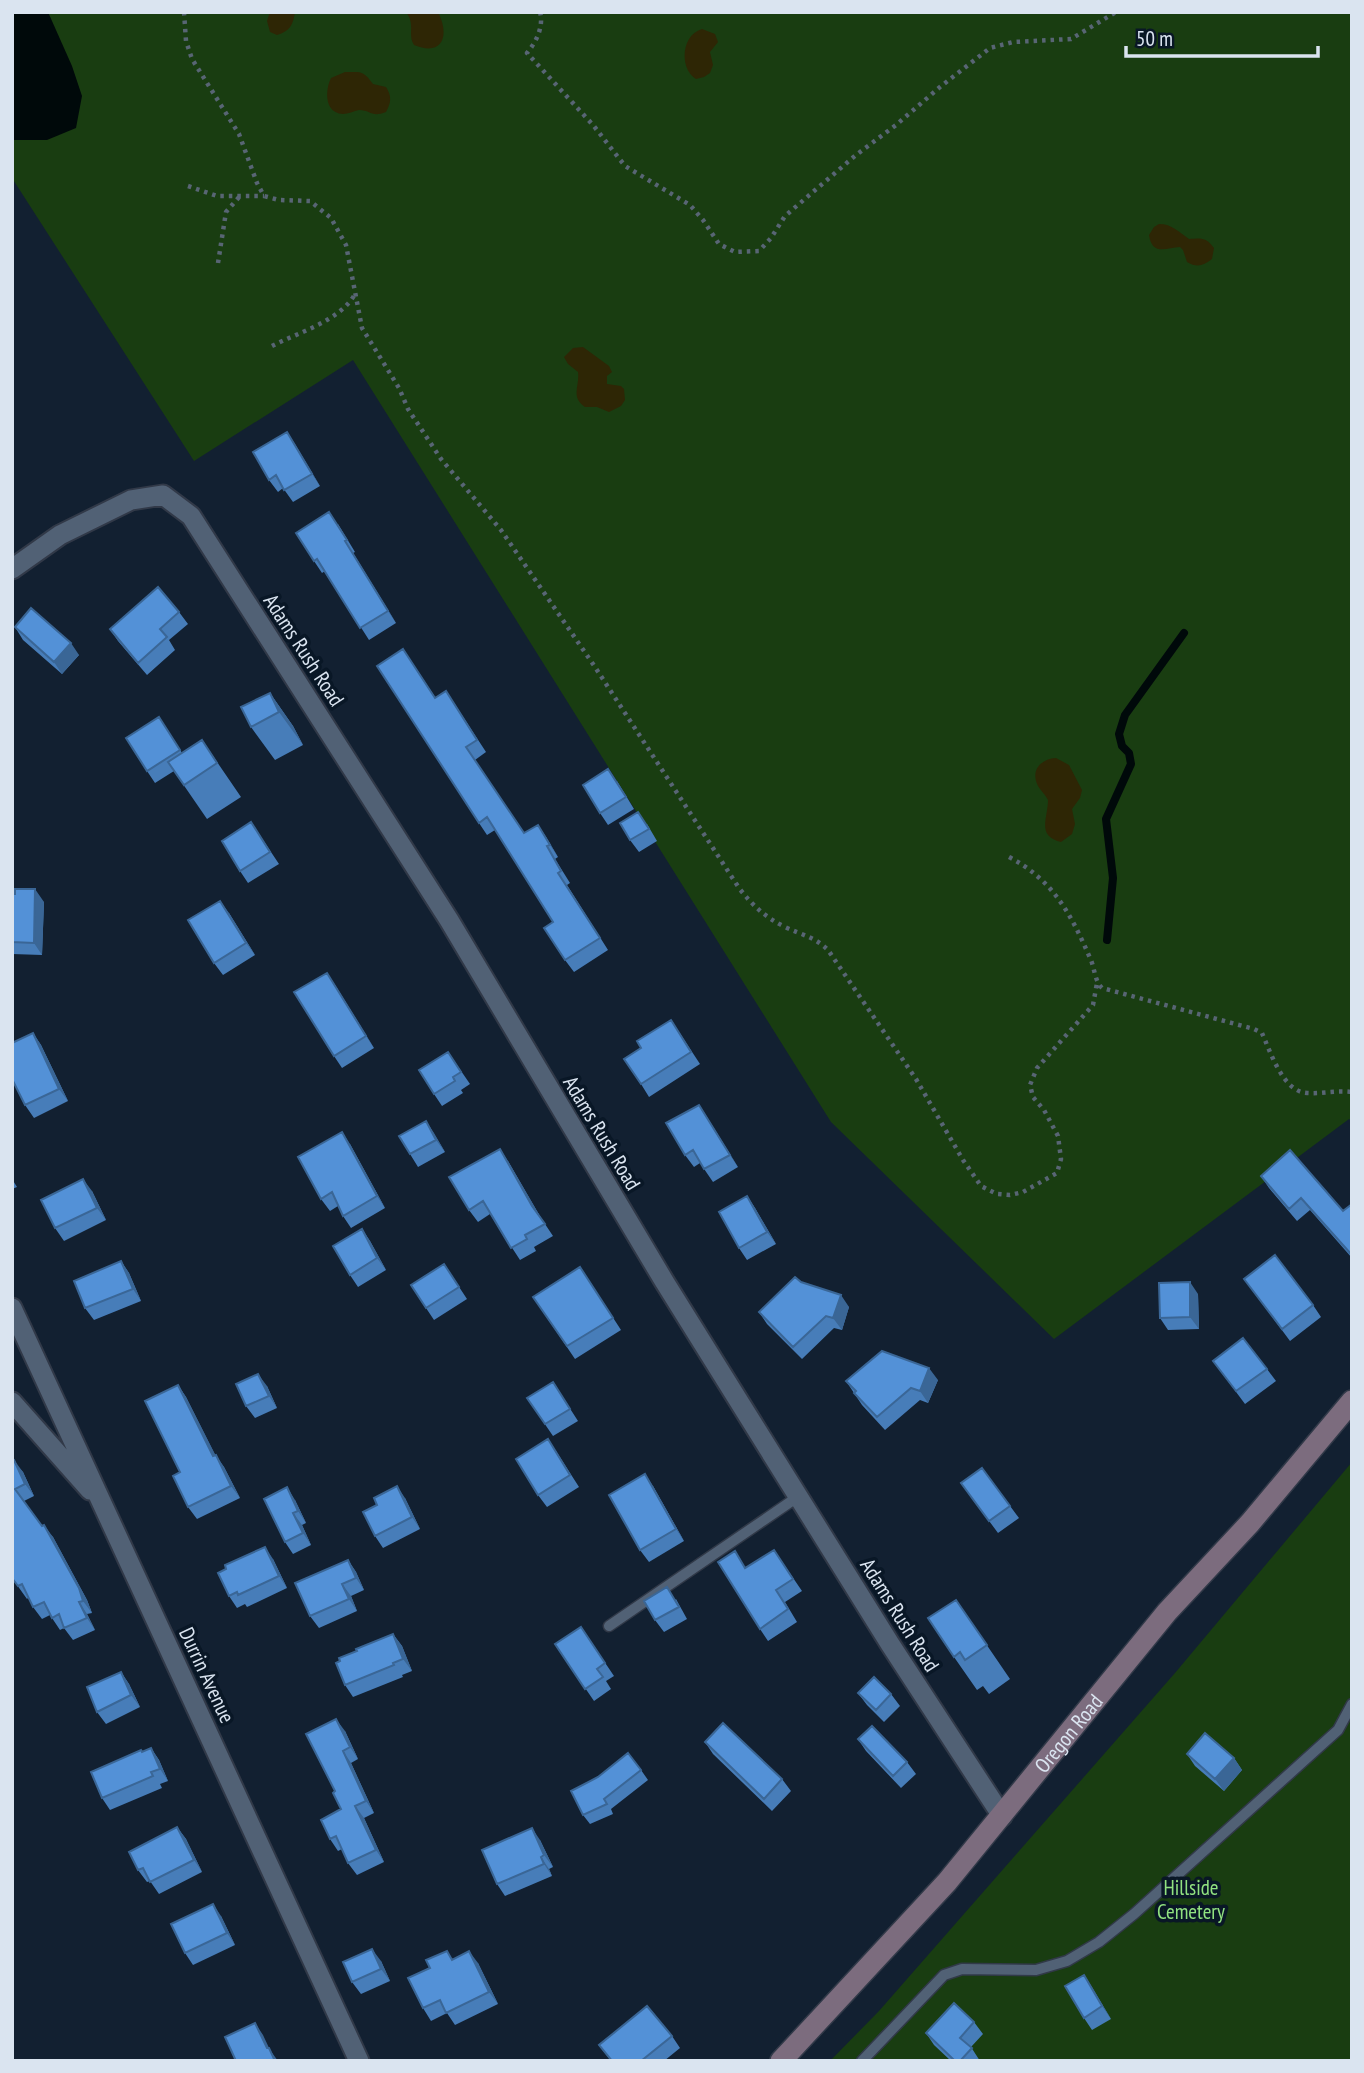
<svg xmlns="http://www.w3.org/2000/svg" width="1364" height="2073" font-family="'PT Sans Narrow',sans-serif">
	<style>
		.green { fill: #193d11 }
		.sand { fill: #2e2605 }
		.water { fill: #00090a }
		.lines { fill: none; stroke-linecap: round; stroke-linejoin: round }
		.stream { stroke: #00090a; stroke-width: 8 }
		.lane-casing { stroke: #313948; stroke-width: 13 }
		.street-casing { stroke: #313948; stroke-width: 23 }
		.secondary-casing { stroke: #313948; stroke-width: 24 }
		.path { stroke: #586574; stroke-width: 4.5; stroke-dasharray: 3.5 5; stroke-linecap: butt }
		.lane { stroke: #516175; stroke-width: 10 }
		.street { stroke: #516175; stroke-width: 19 }
		.secondary { stroke: #7c6c7e; stroke-width: 21 }
		.wall { fill: #477db9 }
		.shaded-wall { fill: #3a6696 }
		.building { fill: #5391d7; stroke: #3a6696; stroke-width: 2 }
		.labels { text-anchor: middle; dominant-baseline: central; stroke-width: 7; stroke-linejoin: round; paint-order: stroke }
		.street-label { font-size: 21px; fill: #dae4f0; stroke: #091726 }
		.park-label { font-size: 21px; fill: #91e280; stroke: #091726 }
	</style>
	<rect width="100%" height="100%" fill="#122031"/>
	<path class="green" d="M12,12H1352V1121L1349,1119L1054,1339L831,1122L353,360L194,461L12,178Z
		M1352,1462V2061H830L879,2011L1175,1673Z"/>
	<path class="sand" d="M270,12H295C293,25 290,31 277,35L270,32L267,21Z
		M406,12H438C450,35 443,57 414,45C407,34 416,25 406,12Z
		M702,29L715,34L718,42L710,52L713,65L710,73L704,77L696,79C679,69 681,35 702,29Z
		M345,72C361,72 363,70 373,84L386,87C392,96 391,103 386,112C371,118 371,110 359,110C354,111 348,114 343,114C324,113 325,90 331,78Z
		M1159,224C1172,224 1179,232 1189,239C1201,238 1206,237 1214,248L1212,259C1203,266 1197,268 1187,262L1183,250L1180,247C1166,248 1152,256 1149,235L1154,227Z
		M583,347L609,366L612,372L607,376V384L621,386L624,389L625,400L621,406L609,412L597,407H585C570,397 580,386 578,372L568,364L564,357L573,348Z
		M1056,758L1069,765L1082,790L1080,798L1072,809L1075,824L1072,834L1061,842C1036,836 1048,818 1048,800C1045,794 1041,791 1038,786C1030,770 1041,759 1056,758Z"/>
	<path class="water" d="M12,12H48L72,66L82,96L76,128L47,140H12Z"/>
	<g class="lines">
		<path class="stream" d="M1107,940L1113,878L1106,819L1131,764L1129,753L1122,746L1119,734L1125,715L1184,633"/>
		<defs>
			<path id="lane" d="M609,1626L799,1496
				M862,2061L944,1975L962,1969L1036,1970L1067,1961L1099,1942L1134,1914L1338,1730L1352,1704"/>
			<path id="street" d="M12,569L60,535L131,500L163,495L191,516L449,920L664,1281L890,1644L1002,1816
				M12,1308L359,2061
				M12,1402L90,1490"/>
			<g id="secondary">
				<path id="s1" d="M781,2061L947,1882L1167,1612L1250,1523L1352,1401"/>
			</g>
		</defs>
		<use href="#lane" class="lane-casing"/>
		<use href="#street" class="street-casing"/>
		<use href="#secondary" class="secondary-casing"/>
		<path class="path" d="M184,12L186,41L192,59L239,134L257,183L264,196L279,200L310,201L331,218L346,245L362,328L399,388L408,409L441,459L501,530L595,667L739,888C753,906 765,917 785,927C802,935 815,937 828,950L916,1079L963,1160L981,1186L997,1194L1010,1195L1023,1192L1057,1173L1061,1159L1058,1136L1044,1110L1033,1097L1030,1085L1037,1068L1093,1005L1097,983
			M540,12C544,27 536,42 527,53L593,125L625,166L690,205L703,220L719,244L735,252L759,251L771,238L785,216L856,155L896,125L940,87L990,48L1013,42L1071,39L1116,12
			M188,186L217,196H264
			M218,263L226,212L240,196
			M272,346C299,332 340,321 355,294
			M1009,857C1053,880 1071,914 1090,958C1095,968 1094,980 1102,988L1254,1029L1262,1033C1270,1051 1283,1092 1307,1093C1322,1094 1336,1090 1352,1092"/>
		<use href="#lane" class="lane"/>
		<use href="#street" class="street"/>
		<use href="#secondary" class="secondary"/>
	</g>
	<path class="wall" d="M287,432L320,486L293,502L283,488L278,492L269,480Z
		M338,524L355,552L353,553L396,623L369,640L325,571L322,573L314,561Z
		M179,612L188,624L169,640L175,650L147,675L118,641L110,629Z
		M15,627L79,655L62,674L23,640Z
		M403,649L435,697L454,703L486,752L475,760L524,833L538,825L546,837L558,857L555,859L570,883L567,885L608,950L574,972L565,960L553,922L495,830L487,835L479,823Z
		M270,693L293,726L303,745L275,760L251,727Z
		M167,729L182,753L202,740L241,797L207,819L174,771L155,783L147,771Z
		M617,781L634,809L608,825L600,813Z
		M251,822L279,864L248,883L240,871Z
		M647,824L657,841L639,852L630,840Z
		M12,894L44,902L42,955L12,954Z
		M229,913L255,955L223,975L214,963Z
		M335,985L374,1048L342,1068L334,1056Z
		M679,1032L700,1064L649,1097L641,1084V1048Z
		M33,1033L41,1045L68,1101L34,1118L25,1105Z
		M448,1052L470,1084L461,1090L463,1093L442,1106L434,1094Z
		M699,1105L738,1167L713,1182L700,1163L694,1167L685,1155Z
		M426,1121L445,1152L418,1167L410,1154Z
		M350,1144L385,1208L351,1228L343,1216L338,1206L330,1211L321,1199Z
		M508,1161L541,1218L553,1236L534,1247L536,1251L520,1260L490,1214L478,1222L469,1210Z
		M1261,1176L1343,1211L1352,1204V1258L1310,1210L1297,1221L1269,1188Z
		M12,1179L17,1187L12,1189Z
		M92,1191L106,1220L64,1241L55,1228Z
		M747,1196L755,1208L776,1244L747,1260L739,1248Z
		M362,1229L370,1241L386,1270L358,1287L350,1275Z
		M121,1261L129,1273L141,1301L94,1320L85,1308Z
		M444,1264L467,1299L434,1320L426,1308Z
		M588,1279L621,1330L575,1359L533,1297Z
		M1244,1279L1313,1305L1321,1317L1290,1341Z
		M801,1282L849,1307L842,1330L834,1328L802,1359L767,1324L759,1312Z
		M1198,1294L1199,1329L1168,1330L1160,1318Z
		M1213,1361L1267,1369L1276,1381L1245,1404Z
		M938,1380L928,1403L920,1400L885,1430L862,1405L846,1381Z
		M553,1382L578,1421L553,1436L527,1398Z
		M178,1385L186,1397L215,1455L224,1467L240,1498L197,1519L188,1507L180,1472Z
		M267,1386L277,1408L255,1418L246,1406Z
		M556,1451L579,1487L547,1507L538,1495Z
		M12,1461L23,1472L34,1496L24,1501L42,1526L53,1537L87,1600L92,1613L87,1614L95,1630L73,1640L64,1628L60,1630L50,1615L42,1619L33,1607L29,1597L27,1599L12,1578Z
		M982,1468L1019,1518L998,1533L961,1483Z
		M653,1486L684,1541L649,1562L640,1550Z
		M405,1498L420,1529L383,1548L375,1536L377,1505Z
		M295,1500L306,1523L302,1525L311,1545L293,1554L285,1542Z
		M774,1550L802,1591L785,1602L797,1622L768,1641L760,1629L746,1567Z
		M273,1559L287,1588L247,1607L245,1604L237,1608L229,1596Z
		M348,1560L356,1572L364,1590L351,1596L357,1611L319,1628L310,1616Z
		M676,1599L687,1619L664,1632L655,1620Z
		M956,1600L1010,1679L989,1694L983,1686L977,1690L954,1657Z
		M581,1627L614,1676L606,1681L611,1689L594,1701L555,1644Z
		M393,1634L402,1646L412,1671L402,1675L403,1677L353,1697L345,1685L340,1661L357,1651Z
		M121,1672L129,1684L140,1707L106,1724L97,1712Z
		M858,1693L891,1694L900,1706L884,1722L867,1705Z
		M345,1731L358,1759L351,1763L374,1813L364,1818L384,1862L357,1875L348,1863L342,1849L338,1851L330,1839L341,1809L335,1791Z
		M858,1739L907,1762L916,1774L901,1788L866,1751Z
		M705,1742L782,1779L791,1791L772,1811L713,1754Z
		M151,1748L159,1760L168,1781L160,1784L162,1788L110,1810L102,1798L142,1752Z
		M1187,1754L1234,1758L1242,1770L1224,1791L1195,1766Z
		M641,1770L648,1780L611,1809L613,1814L590,1824L583,1815Z
		M177,1827L186,1839L202,1872L159,1894L150,1881L147,1882L138,1870Z
		M540,1840L553,1867L549,1869L552,1876L505,1896L497,1884Z
		M221,1916L235,1945L193,1965L185,1953Z
		M453,1959L478,1963L498,2004L455,2025L447,2013L431,2021L423,2008Z
		M381,1961L390,1981L361,1994L352,1982Z
		M1084,1975L1111,2019L1092,2030L1084,2018Z
		M974,2022L983,2034L971,2047L980,2061H951L934,2045L926,2033Z
		M672,2036L680,2048L664,2061H611L599,2045Z"/>
	<path class="shaded-wall" d="M287,432L295,444L320,486L312,474Z
		M345,541L353,553L396,623L388,611Z
		M71,643L79,655L62,674L54,662Z
		M270,693L293,726L303,745L279,712Z
		M538,825L546,837L558,857L550,845Z
		M35,889L44,902L42,955L34,943Z
		M220,901L229,913L255,955L246,943Z
		M327,973L335,985L374,1048L366,1036Z
		M33,1033L41,1045L68,1101L59,1089Z
		M699,1105L707,1117L738,1167L730,1155Z
		M426,1121L434,1133L445,1152L436,1140Z
		M342,1132L350,1144L385,1208L377,1196Z
		M500,1149L508,1161L541,1218L532,1206Z
		M83,1179L92,1191L106,1220L97,1208Z
		M747,1196L755,1208L776,1244L767,1232Z
		M362,1229L370,1241L386,1270L377,1258Z
		M121,1261L129,1273L141,1301L133,1289Z
		M1190,1282L1198,1294L1199,1329L1190,1317Z
		M841,1295L849,1307L842,1330L833,1318Z
		M929,1368L938,1380L928,1403L920,1391Z
		M258,1374L267,1386L277,1408L269,1396Z
		M178,1385L186,1397L222,1468L213,1456Z
		M216,1455L224,1467L240,1498L231,1486Z
		M14,1460L23,1472L34,1496L25,1484Z
		M645,1474L653,1486L684,1541L676,1529Z
		M397,1486L405,1498L420,1529L412,1517Z
		M287,1487L295,1500L306,1523L298,1511Z
		M293,1513L302,1525L311,1545L303,1533Z
		M44,1525L53,1537L87,1600L92,1613L83,1601Z
		M265,1547L273,1559L287,1588L279,1576Z
		M348,1560L356,1572L364,1590L356,1578Z
		M342,1584L351,1596L357,1611L349,1599Z
		M79,1602L87,1614L95,1630L87,1618Z
		M393,1634L402,1646L412,1671L403,1659Z
		M121,1672L129,1684L140,1707L131,1695Z
		M336,1719L345,1731L358,1759L350,1747Z
		M151,1748L159,1760L168,1781L160,1769Z
		M343,1751L351,1763L374,1813L366,1801Z
		M1234,1758L1242,1770L1224,1791L1215,1779Z
		M355,1806L364,1818L384,1862L376,1850Z
		M177,1827L186,1839L202,1872L194,1860Z
		M532,1828L540,1840L553,1867L544,1855Z
		M541,1857L549,1869L552,1876L544,1864Z
		M213,1904L221,1916L235,1945L227,1933Z
		M372,1949L381,1961L390,1981L381,1969Z
		M469,1951L478,1963L498,2004L489,1992Z
		M1084,1975L1092,1987L1111,2019L1102,2006Z
		M255,2023L263,2035L270,2050L278,2061H275L267,2048Z"/>
	<path class="building" d="M287,432L312,474L284,490L276,475L269,480L253,452Z
		M329,512L347,540L345,541L388,611L360,628L317,559L314,561L296,533Z
		M158,587L179,612L160,629L167,637L138,663L110,629Z
		M31,608L71,643L54,662L15,627Z
		M403,649L435,698L446,691L477,740L466,747L524,833L538,825L550,845L547,846L561,871L558,873L600,938L565,960L544,928L553,922L487,817L479,823L377,666Z
		M270,693L279,712L251,727L241,707Z
		M159,717L180,750L147,771L126,738Z
		M202,740L217,763L184,785L168,762Z
		M608,769L626,797L600,813L583,785Z
		M638,812L649,829L630,840L620,823Z
		M251,822L270,852L240,871L222,841Z
		M15,889H35L34,943L12,942V894H15Z
		M220,901L246,943L214,963L188,920Z
		M327,973L366,1036L334,1056L294,992Z
		M671,1020L691,1052L641,1084L624,1059L641,1048L637,1041Z
		M33,1033L59,1089L25,1105L12,1079V1043Z
		M448,1052L461,1072L453,1077L455,1081L434,1094L419,1070Z
		M699,1105L730,1155L704,1169L693,1150L685,1155L666,1123Z
		M426,1121L436,1140L410,1154L399,1136Z
		M342,1132L377,1196L343,1216L332,1192L321,1199L298,1157Z
		M500,1149L532,1206L545,1224L525,1235L527,1239L511,1248L483,1201L469,1210L449,1177Z
		M1290,1150L1343,1211L1352,1204V1253L1351,1254L1301,1198L1289,1209L1261,1176Z
		M83,1179L97,1208L55,1228L41,1200Z
		M747,1196L767,1232L739,1248L719,1212Z
		M362,1229L377,1258L350,1275L333,1246Z
		M1275,1255L1313,1305L1282,1329L1244,1279Z
		M121,1261L133,1289L85,1308L74,1281Z
		M444,1264L459,1287L426,1308L411,1285Z
		M580,1267L613,1318L567,1346L533,1297Z
		M795,1277L801,1282L841,1295L833,1318L826,1316L793,1347L759,1312Z
		M1190,1282V1317L1160,1318L1159,1283Z
		M1243,1338L1267,1369L1236,1391L1213,1361Z
		M882,1351L929,1368L920,1391L911,1388L877,1417L854,1393L856,1391L846,1381Z
		M258,1374L269,1396L246,1406L236,1384Z
		M553,1382L570,1409L545,1424L527,1398Z
		M178,1385L213,1456L216,1455L231,1486L188,1507L173,1476L180,1472L145,1401Z
		M548,1439L570,1475L538,1495L516,1459Z
		M14,1460L25,1484L15,1489L42,1526L44,1525L79,1588L83,1601L79,1602L87,1618L64,1628L59,1614L52,1618L44,1602L33,1607L22,1584L18,1586L12,1578V1461Z
		M982,1468L1010,1506L989,1521L961,1483Z
		M645,1474L676,1529L640,1550L609,1495Z
		M397,1486L412,1517L375,1536L363,1512L377,1505L374,1498Z
		M287,1487L298,1511L293,1513L303,1533L285,1542L264,1499Z
		M265,1547L279,1576L238,1595L237,1592L229,1596L218,1573L226,1569L225,1565Z
		M774,1550L793,1579L776,1590L788,1609L760,1629L718,1562L735,1551L745,1568Z
		M348,1560L356,1578L342,1584L349,1599L310,1616L295,1583Z
		M667,1587L679,1607L655,1620L644,1601Z
		M956,1600L987,1645L965,1660L960,1652L954,1657L928,1618Z
		M581,1627L605,1663L597,1669L603,1677L585,1689L555,1644Z
		M393,1634L403,1659L393,1663L394,1665L345,1685L336,1663L340,1661L339,1658L357,1651L356,1649Z
		M121,1672L131,1695L97,1712L87,1687Z
		M874,1677L891,1694L876,1710L858,1693Z
		M336,1719L350,1747L343,1751L366,1801L355,1806L376,1850L348,1863L336,1836L330,1839L321,1820L341,1809L333,1793L335,1791L306,1734Z
		M723,1723L782,1779L764,1799L705,1742Z
		M872,1726L907,1762L893,1776L858,1739Z
		M1205,1733L1234,1758L1215,1779L1187,1754Z
		M151,1748L160,1769L151,1772L153,1776L102,1798L91,1772L141,1750L142,1752Z
		M628,1753L641,1770L604,1799L607,1804L583,1815L571,1791L598,1777Z
		M177,1827L194,1860L150,1882L143,1868L138,1870L129,1852Z
		M532,1828L544,1855L541,1857L544,1864L497,1884L482,1850Z
		M213,1904L227,1933L185,1953L171,1924Z
		M372,1949L381,1969L352,1982L343,1962Z
		M447,1951L452,1960L469,1951L489,1992L446,2013L440,2000L423,2008L408,1978L430,1968L426,1960Z
		M1084,1975L1102,2006L1084,2018L1065,1986Z
		M954,2003L974,2022L960,2038L972,2048L960,2061H955L926,2033Z
		M647,2006L672,2036L641,2061H612L599,2045Z
		M255,2023L267,2048H269L275,2061H236L225,2037Z"/>
	<g class="labels">
		<g class="street-label">
			<text transform="translate(304 650) rotate(57)">Adams Rush Road</text>
			<text transform="translate(602 1133) rotate(59)">Adams Rush Road</text>
			<text transform="translate(900 1615) rotate(58)">Adams Rush Road</text>
			<text transform="translate(207 1675) rotate(65)">Durrin Avenue</text>
			<text stroke="none"><textPath href="#s1" startOffset="436">Oregon Road</textPath></text>
		</g>
		<g class="park-label">
			<text x="1191" y="1887">Hillside<tspan x="1191" dy="24">Cemetery</tspan></text>
		</g>
	</g>
	<rect width="1364" height="2073" fill="none" stroke="#dae4f0" stroke-width="28"/>
	<path d="M1126 46v10h192v-10" fill="none" stroke="#dae4f0" stroke-width="3.5"/>
	<text x="1136" y="46" font-size="21" fill="#dae4f0" stroke="#091726" stroke-width="5" paint-order="stroke">50 m</text>
</svg>
